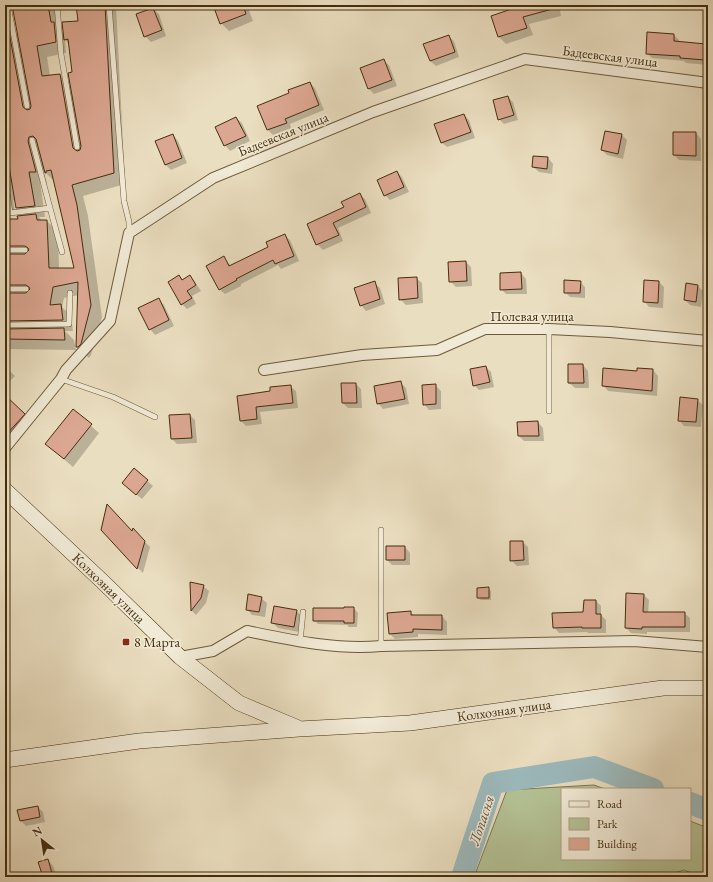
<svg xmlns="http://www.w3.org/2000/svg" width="713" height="882" font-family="'EB Garamond',serif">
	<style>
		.green { fill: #b4c295; stroke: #7c7850 }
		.shadow { fill: #0003; fill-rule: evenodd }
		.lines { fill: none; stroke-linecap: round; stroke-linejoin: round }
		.river { stroke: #9cb9bc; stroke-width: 22 }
		.building { fill: #dca792; stroke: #442e0c }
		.lane-casing { stroke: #6e5a39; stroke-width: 6 }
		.street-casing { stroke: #6e5a39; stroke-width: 12 }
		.secondary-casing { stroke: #442e0c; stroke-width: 16 }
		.lane { stroke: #f1ead6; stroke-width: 5 }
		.street { stroke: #f1ead6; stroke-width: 10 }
		.secondary { stroke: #f1ead6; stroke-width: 15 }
		.poi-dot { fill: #8f2418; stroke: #f1ead6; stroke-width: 1.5 }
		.labels { text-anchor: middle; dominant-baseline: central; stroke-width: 3; stroke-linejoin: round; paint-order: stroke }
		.street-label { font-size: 14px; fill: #442e0c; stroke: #f1ead6 }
		.poi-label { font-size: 14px; fill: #442e0c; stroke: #f1ead6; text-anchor: start }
		.water-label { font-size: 15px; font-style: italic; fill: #5a5138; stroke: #f1ead6 }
	</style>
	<rect width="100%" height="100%" fill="#eadec0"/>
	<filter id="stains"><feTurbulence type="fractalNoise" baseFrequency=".005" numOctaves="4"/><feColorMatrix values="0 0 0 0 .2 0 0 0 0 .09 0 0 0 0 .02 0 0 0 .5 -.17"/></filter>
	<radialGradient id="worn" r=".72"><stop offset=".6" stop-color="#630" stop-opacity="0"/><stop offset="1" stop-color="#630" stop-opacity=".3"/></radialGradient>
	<path class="green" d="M594,785L605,789H562V859H690V821L708,828V877H702L684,870L662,877H474L507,790Z"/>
	<path class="shadow" d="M5,5H7L11,27L19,35L16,5H57L61,30L64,33L79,22L77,5H116L125,184L83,196L88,216L102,317L91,355L89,358L77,346L79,295L64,298L62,307L71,316L73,331H65L74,340L76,350L5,349V220H19L25,216L17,208L16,203L13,200L15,212L5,213ZM65,40L69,44L73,73L72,87L60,75L50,76L47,57L66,53ZM43,170L55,182L75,269H59L58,232L47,221H42L39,217H45L40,182L47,183Z
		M214,5H247L253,21L229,31L221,23Z
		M526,5H559L561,16L529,24L533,35L506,44L499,37L492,16Z
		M153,9L159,14L166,36L151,42L145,36Z
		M674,35L679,40V42L708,45V65L686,63L684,61L652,58L647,53Z
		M448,36L454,41L459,57L436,66L430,61Z
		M383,60L389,65L397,86L374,94L369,89L361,68Z
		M310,83L315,88L324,110L290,124L291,128L273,135L268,130L259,107L291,94Z
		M508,97L513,102L518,120L504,124L499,119Z
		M464,115L469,120L475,138L447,147L441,142Z
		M236,118L242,123L250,141L230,151L225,145Z
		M606,132L622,135L627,140L623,159L607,155L602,150Z
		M696,133L701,139V161L679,160L674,155Z
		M173,135L178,141L187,163L171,170L165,164Z
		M548,158L553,164L552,174L539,172L533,167Z
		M397,172L402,177L409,192L390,200L385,195Z
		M359,194L365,199L371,213L338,228L343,241L323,250L317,244L308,224L345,208Z
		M284,235L290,240L299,261L281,269L278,265L241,284V286L225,294L219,289L224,257L231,266L269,247Z
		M708,260V281L705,278Z
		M466,262L471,267L472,286L456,287L450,281Z
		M521,273L526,279L527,294H506L501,289Z
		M179,276L183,280L190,276L195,282L201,291L192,296L196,304L187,309L182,304Z
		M416,278L422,283L423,303L406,305L400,299Z
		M580,282L585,287V298L570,297L565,292Z
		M659,282L664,287L663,308L649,307L644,301Z
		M374,283L380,288L385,304L366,311L361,305Z
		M698,286L703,291L701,307L690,305L685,300Z
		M159,300L164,305L174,326L155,335L150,329Z
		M583,365L588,371L589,388H575L569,383Z
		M5,366L15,376L7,384L5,382Z
		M486,367L491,372L494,387L479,390L474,385Z
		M653,370L658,376L657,396L608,391L603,385L638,372Z
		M401,383L406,388L409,404L383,409L378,403Z
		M342,384H356L361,389L362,408H348L343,403Z
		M435,385L441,391V409L429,410L424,404Z
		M290,386L296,391L298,408L260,412L262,424L246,426L241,421L238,397L272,392Z
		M5,397L32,422L16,441L5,430Z
		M697,400L703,405L701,427L684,426L679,420Z
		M73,410L99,433L73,467L46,444Z
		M190,415L195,420L197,443L177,444L172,439Z
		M538,422L543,428L544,441H524L519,436L518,423Z
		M134,469L153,486L142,499L128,488Z
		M133,530L150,547L143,573L126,556Z
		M523,542L528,547L529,565L517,566L511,560Z
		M387,547H405L410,553V565H392L387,560Z
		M191,583L203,586L209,591L206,603L196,615L192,611Z
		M488,588L491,591V600H481L478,598Z
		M644,595L649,600L648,613H684L690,618V632H647V634L631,633L626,628Z
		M261,598L267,603L265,617L252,615L247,609Z
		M596,601L601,606V615L606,620V633H588L587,632L559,633L554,627L584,613Z
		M354,608L358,613L357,627H349L347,625L318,624L314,620Z
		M296,611L302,616L299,632L278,628L273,623Z
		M411,612L414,616H442L447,622V635L418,634V637L395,639L390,634Z
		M38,807L43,812L45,822L26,826L20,820Z
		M48,860L53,866L57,877H44Z"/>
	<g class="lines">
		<path class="river" d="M690,803L708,810
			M462,877L493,783L594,767L653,789"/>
	</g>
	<path class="building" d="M12,5H48L51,22H54L56,42L37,46L42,76L60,74L73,148L77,151L80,150L81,146L68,73L72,72L68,39L64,40L62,22L78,21L76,5H105L114,173L72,185L77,205L91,305L81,344L78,347H76L78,282L53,287L50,305L61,304L63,320L5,321V293H26L30,289L29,287L26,285H5V254H25L29,250L28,248L25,246H5V219H18L17,216L36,214L37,220H47L49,268H74L51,170L46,171V173H45L36,139L33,136L29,137L28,141L36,172H29L35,206L16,208L5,142V11L23,107L27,110L30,109L31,106Z
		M213,5H243L246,14L220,24Z
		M523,5H556V8L523,17L527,28L498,37L491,16Z
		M153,8L162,30L144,37L136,14Z
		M647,32L674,34V41L706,44L705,60L680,58V56L646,54Z
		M449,35L455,52L430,61L423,44Z
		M384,59L392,80L368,89L360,68Z
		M310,82L319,105L285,119L287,123L267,130L257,106L289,93L288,90Z
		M508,96L514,115L498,120L493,100Z
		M464,114L471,132L441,143L434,124Z
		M236,117L246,136L224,146L215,127Z
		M605,131L622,134L618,154L601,150Z
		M673,132H696V156L673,155Z
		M173,134L182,158L165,165L155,141Z
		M533,156L548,157L547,169L532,167Z
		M397,171L404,187L384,196L377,180Z
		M360,193L366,207L333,223L339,235L316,245L307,224L344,207L341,202Z
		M285,234L294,256L275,264L273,260L236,279L237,280L219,290L206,266L224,256L229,266L268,247L266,242Z
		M466,261L467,281L449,282L448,262Z
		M521,272L522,289L500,290V273Z
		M179,275L182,280L190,275L196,285L187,291L192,298L181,305L168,282Z
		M417,277L418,298L399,300L398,278Z
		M564,280L581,281L580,293H564Z
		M644,280L659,281L658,303L643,302Z
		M375,281L380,299L360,306L354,288Z
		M686,283L698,285L696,302L684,300Z
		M159,298L169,320L149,330L138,308Z
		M64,328L65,340L5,339V329Z
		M568,364H583L584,383H568Z
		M486,366L490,382L473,386L470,369Z
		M603,368L637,371V368L653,369L652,391L602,386Z
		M401,381L405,399L377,404L374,386Z
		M341,383H356L357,403H342Z
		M436,384V404L423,405L422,385Z
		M291,385L293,403L256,407L257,419L240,421L237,396L270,391V387Z
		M5,395L25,414L5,436Z
		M680,397L698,399L696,422L678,421Z
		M73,409L92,424L64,459L45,444Z
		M190,414L192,438L171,439L169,415Z
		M538,421L539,436H518L517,422Z
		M134,468L148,480L136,495L122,483Z
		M107,504L132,531L133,528L145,541L137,569L101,530Z
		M510,541H523L524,560L510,561Z
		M386,546H405V560H386Z
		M190,582L204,585L201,598L191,611Z
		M489,587V598H477V588Z
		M626,593L644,594L643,612H685V627H642V629L625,628Z
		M248,594L262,597L259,612L246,610Z
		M584,600H596V614H601V628H582V627L553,628L552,613L583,612Z
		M274,606L297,610L294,627L271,623Z
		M344,607H354V623H344V621H313V608H344Z
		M411,611V615H442V630L413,629V632L389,634L387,613Z
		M38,806L40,817L20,821L17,810Z
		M48,859L53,877H43L38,862Z"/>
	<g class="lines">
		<defs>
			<path id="lane" d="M8,5L27,106
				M57,5L61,54L77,147
				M109,5L124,201L129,222V233
				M32,140L50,208
				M5,179L10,213H5
				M10,213L50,208L62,252
				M5,250H25
				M5,289H26
				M5,325L69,324L70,293
				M61,379L113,397L155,417
				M549,411V329
				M300,642L303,612
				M381,646V530"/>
			<path id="street" d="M264,370L362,355L437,350L485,329H549L610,332L708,341
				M5,448L61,379L66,370L110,321L129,233L213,178L373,112L525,59L708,83
				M180,657L213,651L247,631C291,640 335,650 381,646L634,641L708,647"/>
			<path id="secondary" d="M5,490L102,581L180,657L239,703L296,727
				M5,760L139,741L299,729L410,723L663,688H708"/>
		</defs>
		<use href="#lane" class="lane-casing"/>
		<use href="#street" class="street-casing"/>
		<use href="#secondary" class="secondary-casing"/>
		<use href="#lane" class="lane"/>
		<use href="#street" class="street"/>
		<use href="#secondary" class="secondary"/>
	</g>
	<rect class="poi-dot" x="122" y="638" width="8" height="8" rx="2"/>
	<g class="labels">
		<g class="street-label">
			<text transform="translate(610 56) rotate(7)">Бадеевская улица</text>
			<text transform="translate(283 134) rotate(-22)">Бадеевская улица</text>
			<text x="532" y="316">Полевая улица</text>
			<text transform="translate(109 588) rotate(44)">Колхозная улица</text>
			<text transform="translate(504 710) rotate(-8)">Колхозная улица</text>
		</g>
		<g class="poi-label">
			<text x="134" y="642">8 Марта</text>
		</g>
		<g class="water-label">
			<text transform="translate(481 820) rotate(-72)">Лопасня</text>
		</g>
	</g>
	<rect width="713" height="882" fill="none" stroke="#eadec0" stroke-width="20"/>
	<rect x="6" y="6" width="701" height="870" fill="none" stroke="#442e0c" stroke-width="2"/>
	<rect x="10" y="10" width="693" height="862" fill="none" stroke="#442e0c"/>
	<rect x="561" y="788" width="130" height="72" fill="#f1ead6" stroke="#ac9f85"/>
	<rect x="569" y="801" width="20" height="6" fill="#f1ead6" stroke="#ac9f85"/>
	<text x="597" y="808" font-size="12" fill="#442e0c">Road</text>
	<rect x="569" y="818" width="20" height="12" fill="#b4c295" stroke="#ac9f85"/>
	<text x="597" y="828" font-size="12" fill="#442e0c">Park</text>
	<rect x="569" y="838" width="20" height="12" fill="#dca792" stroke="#ac9f85"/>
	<text x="597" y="848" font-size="12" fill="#442e0c">Building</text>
	<g transform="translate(42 840) rotate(330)" stroke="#f1ead6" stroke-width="3" paint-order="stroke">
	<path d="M0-3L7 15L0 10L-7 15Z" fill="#442e0c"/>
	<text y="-6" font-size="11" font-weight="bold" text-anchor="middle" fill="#442e0c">N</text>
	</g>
	<rect width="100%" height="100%" filter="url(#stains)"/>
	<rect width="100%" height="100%" fill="url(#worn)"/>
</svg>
